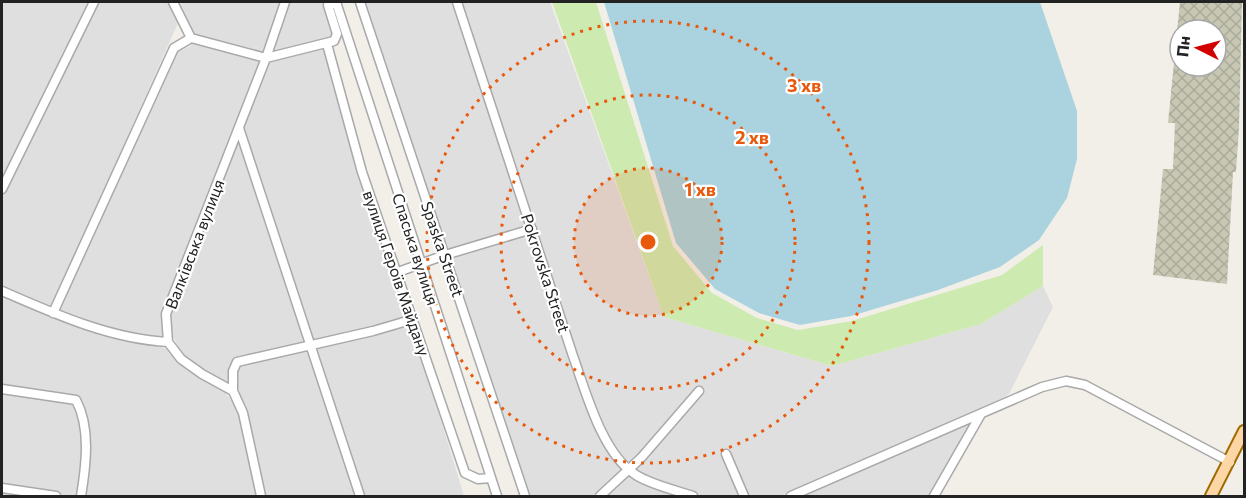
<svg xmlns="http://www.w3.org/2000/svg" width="1246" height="498" font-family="Commissioner,sans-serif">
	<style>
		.residential { fill: #e0dfdf }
		.construction { fill: url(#construction-cross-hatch); fill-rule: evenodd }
		.grass { fill: #cdebb0 }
		.water { fill: #aad3df }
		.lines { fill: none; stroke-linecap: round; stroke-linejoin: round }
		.minor-casing { stroke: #a9a9a9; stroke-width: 11 }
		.major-casing { stroke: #a06b00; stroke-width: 14 }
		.minor { stroke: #fff; stroke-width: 8 }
		.major { stroke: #fcd6a4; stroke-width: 10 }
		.ring { fill: none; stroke: #e8590c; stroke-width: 3; stroke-dasharray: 3 6 }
		.labels { text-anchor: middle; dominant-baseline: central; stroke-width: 4.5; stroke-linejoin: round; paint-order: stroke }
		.street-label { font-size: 16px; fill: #222; stroke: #fff }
		.centre { fill: #e8590c; stroke: #fff; stroke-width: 3 }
		.ring-label { font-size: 18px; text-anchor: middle; font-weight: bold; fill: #e8590c; stroke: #fff; stroke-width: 4.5; stroke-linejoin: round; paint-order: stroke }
	</style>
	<defs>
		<pattern id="construction-cross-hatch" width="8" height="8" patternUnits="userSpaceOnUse" patternTransform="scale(1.5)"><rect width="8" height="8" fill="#c7c7b4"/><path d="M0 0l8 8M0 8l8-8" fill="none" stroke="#abab9a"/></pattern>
	</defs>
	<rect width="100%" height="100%" fill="#f2efe9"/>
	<path class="residential" d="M2,2H168L178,23L49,314L69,324L168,349L180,362L225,392L240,412L257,496H2Z
		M177,2H322L334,35L325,42L354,159L409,315L464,496H265L237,383L226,382L191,363L180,350L174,338L143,337L82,321L59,312L176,53L191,46V32Z
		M354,2H550L664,317L832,366L981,324L1043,286L1053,307L1009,394L981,413L934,496H521Z"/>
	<path class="construction" d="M1180,2H1242L1239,127L1236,172H1233L1227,284L1153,275L1163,169H1173L1175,123H1168ZM1180,30H1216V66H1180Z"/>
	<path class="grass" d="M552,2H596L673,246L712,293L757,318L798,330L852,321L1002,275L1043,245V286L981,324L832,366L664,317Z"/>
	<path class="water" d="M604,2H1040L1077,111V159L1067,198L1039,240L1000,267L938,290L851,316L800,325L759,313L715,289L676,243Z"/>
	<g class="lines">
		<defs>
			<path id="minor" d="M173,2L191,38L266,58L334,41L337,34L328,5L336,3
				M336,2L497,496
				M360,2L525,496
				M457,2L573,356C586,392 602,454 636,475C652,485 675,490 693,496
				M327,44L362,172L465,473L478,479L491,478
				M239,128L360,496
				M2,189L94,2
				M398,272L445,255L532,229
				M2,291C55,314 110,339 168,342
				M53,313L174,48L191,38
				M2,389L76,400C91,428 86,466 81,496
				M233,391V371L237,362L373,331L414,319
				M726,454L744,496
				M2,488L56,496
				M261,496L243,413L233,391L202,374L181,359L168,342L166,314L266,58L285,2
				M600,496L641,458L699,391
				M791,496L1042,387L1066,381L1085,385L1230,462
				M934,496L981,414"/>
			<path id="major" d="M1211,496L1244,431"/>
		</defs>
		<use href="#minor" class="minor-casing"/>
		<use href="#major" class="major-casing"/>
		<use href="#minor" class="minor"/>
		<use href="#major" class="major"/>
	</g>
	<circle cx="648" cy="242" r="74" fill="#e8590c" fill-opacity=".12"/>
	<g class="ring">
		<circle cx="648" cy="242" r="74"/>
		<circle cx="648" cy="242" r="147"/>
		<circle cx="648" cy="242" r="221"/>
	</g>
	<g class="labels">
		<g class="street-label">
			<text transform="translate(194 244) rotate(-69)">Валківська вулиця</text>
			<text transform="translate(416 249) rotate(72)">Спаська вулиця</text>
			<text transform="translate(443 249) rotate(71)">Spaska Street</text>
			<text transform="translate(397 273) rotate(71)">вулиця Героїв Майдану</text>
			<text transform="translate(546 273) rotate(72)">Pokrovska Street</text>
		</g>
	</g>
	<circle cx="648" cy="242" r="9" class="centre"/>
	<g class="ring-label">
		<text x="804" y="92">3 хв</text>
		<text x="752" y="144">2 хв</text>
		<text x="700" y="196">1 хв</text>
	</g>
	<rect width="1246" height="498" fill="none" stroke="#222222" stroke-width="6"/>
	<g transform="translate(1198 48) rotate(276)"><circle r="28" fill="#ffffff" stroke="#a7a7a7" stroke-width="1.5"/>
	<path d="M0-4.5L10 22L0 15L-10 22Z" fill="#d40000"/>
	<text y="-9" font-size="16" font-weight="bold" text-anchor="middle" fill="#222222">Пн</text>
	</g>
</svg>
